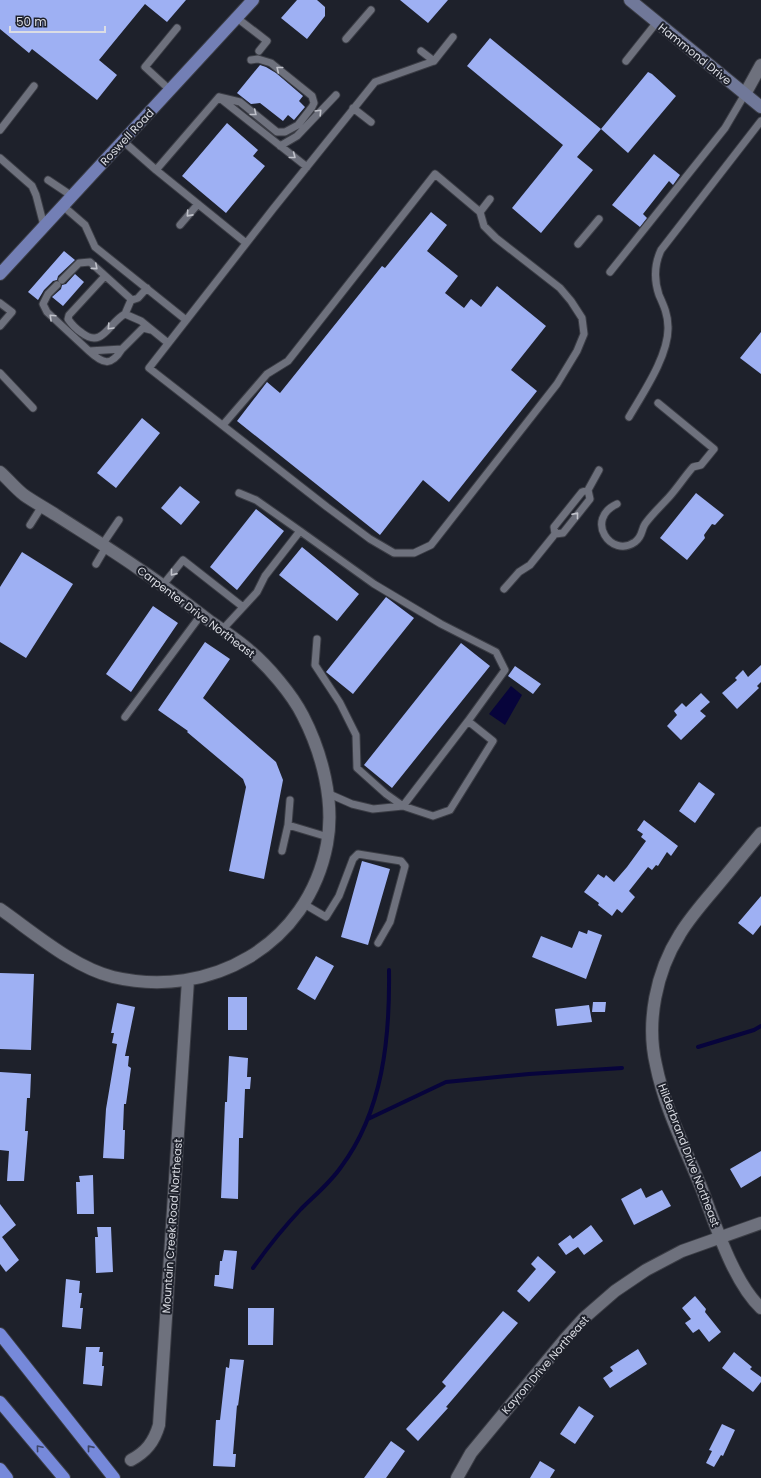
<svg xmlns="http://www.w3.org/2000/svg" width="761" height="1478" font-family="Poppins,sans-serif">
	<style>
		.water { fill: #07043b }
		.lines { fill: none; stroke-linecap: round; stroke-linejoin: round }
		.stream { stroke: #07043b; stroke-width: 4 }
		.building { fill: #9eb0f3 }
		.lane-casing { stroke: #3b3d45; stroke-width: 9 }
		.street-casing { stroke: #3b3d45; stroke-width: 14 }
		.secondary-casing { stroke: #3b3d45; stroke-width: 14 }
		.primary-casing { stroke: #3b3d45; stroke-width: 14 }
		.highway-casing { stroke: #3b3d45; stroke-width: 14 }
		.lane { stroke: #6e717d; stroke-width: 7 }
		.street { stroke: #6e717d; stroke-width: 12 }
		.secondary { stroke: #707899; stroke-width: 12 }
		.primary { stroke: #737fb5; stroke-width: 12 }
		.highway { stroke: #7689da; stroke-width: 12 }
		.oneway { stroke: #c0c2ca }
		.oneway2 { stroke: #3d4568 }
		.labels { text-anchor: middle; dominant-baseline: central; stroke-width: 4; stroke-linejoin: round; paint-order: stroke }
		.street-label { font-size: 11px; fill: #dbdde4; stroke: #1e212b }
	</style>
	<rect width="100%" height="100%" fill="#1e212b"/>
	<path class="water" d="M511,686L522,695L505,725L489,714Z"/>
	<g class="lines">
		<path class="stream" d="M698,1047L754,1030L761,1026
			M368,1119L446,1082L529,1074L622,1068
			M253,1268C268,1247 284,1227 301,1209C315,1195 330,1183 341,1167C383,1111 390,1038 389,970"/>
	</g>
	<path class="building" d="M0,0H186L167,22L145,4L99,60L117,75L97,100L32,49L29,53L0,29Z
		M297,0H317L325,7V16L307,39L281,18Z
		M400,0H448L428,23Z
		M490,38L601,129L577,157L593,170L541,233L512,208L563,145L467,66Z
		M260,65L266,67L276,73L303,96L299,101L305,107L294,120L288,115L283,121L260,103L251,104L237,93Z
		M648,72L652,74L676,96L628,153L601,129Z
		M227,123L258,150L253,156L265,166L226,213L182,176Z
		M654,154L680,175L673,185L669,181L643,214L647,218L640,227L612,205Z
		M431,212L447,225L427,251L458,276L445,293L464,308L471,299L481,307L497,286L546,326L511,370L537,391L449,502L423,480L380,535L237,421L267,382L280,393L382,266L385,268Z
		M64,251L75,260L58,276L57,280L53,281L44,290L38,300L28,292Z
		M75,274L84,282L63,306L52,297L61,289L62,285L66,284Z
		M761,332V374L740,358Z
		M142,418L160,433L116,488L97,473Z
		M180,486L200,502L181,525L161,508Z
		M696,493L724,515L715,525L712,524L704,535L705,538L687,560L660,538Z
		M256,509L284,531L237,590L210,567Z
		M302,547L359,594L337,621L279,575Z
		M22,552L73,584L26,658L0,642V587Z
		M386,597L414,618L353,694L326,672Z
		M153,606L178,623L131,692L106,674Z
		M205,642L230,659L203,698L276,762L283,780L264,879L229,871L246,787L243,779L187,732L188,731L158,710Z
		M461,643L490,666L392,788L364,765Z
		M761,665V682L757,686L759,688L737,709L722,693L737,680L735,678L743,670L748,677Z
		M515,666L541,684L533,694L508,676Z
		M701,693L710,702L700,711L706,716L681,740L667,726L677,715L674,711L682,703L686,707Z
		M699,782L715,794L695,823L679,811Z
		M644,820L678,846L671,856L667,852L658,866L656,865L652,870L648,867L629,891L635,897L622,913L617,909L612,916L598,905L599,903L584,892L598,874L604,878L606,875L614,882L627,867L646,841L641,837L643,834L637,830Z
		M362,861L390,869L368,945L341,937Z
		M761,896V925L753,935L738,923Z
		M588,930L602,935L586,979L532,957L541,936L572,948L579,931L587,934Z
		M316,956L334,966L315,1000L297,989Z
		M0,973L34,974L31,1050L0,1049Z
		M228,997H247V1030H228Z
		M593,1002H606L605,1012H592Z
		M117,1003L135,1007L125,1056H129L128,1066L131,1068L126,1104H124L123,1130H125L124,1159L103,1158L106,1109L117,1044L112,1043L114,1033H111Z
		M589,1005L592,1022L557,1026L555,1009Z
		M229,1056L248,1058L247,1077H251L250,1089H245L243,1138H239L238,1199L221,1198L225,1102H227Z
		M0,1072L31,1074L30,1098H27L25,1131H28L24,1181H7L9,1151L0,1150Z
		M761,1151V1176L741,1188L730,1169Z
		M93,1175L94,1214H77L76,1182H80L79,1176Z
		M641,1188L646,1198L662,1190L671,1206L634,1225L621,1199Z
		M0,1204L16,1225L2,1237L19,1260L6,1272L0,1264Z
		M591,1225L603,1241L584,1255L578,1247L566,1255L558,1244L570,1235L573,1239Z
		M97,1227H111L113,1272L96,1273L95,1237H98Z
		M224,1250L237,1251L233,1289L214,1286L215,1275H219L220,1261H222Z
		M538,1256L556,1272L529,1302L517,1291L536,1269L531,1264Z
		M66,1279L80,1281L79,1293H82L80,1308H83L81,1329L62,1327Z
		M695,1296L706,1309L705,1312L721,1332L709,1342L699,1329L693,1333L685,1323L691,1319L682,1308Z
		M248,1308H274L273,1345H248Z
		M503,1311L518,1323L446,1407L448,1408L418,1441L406,1429L446,1386L442,1382Z
		M86,1347H100L99,1352H103L102,1366H104L102,1386L83,1384Z
		M638,1349L647,1364L610,1388L603,1378L613,1371L610,1367Z
		M734,1352L752,1367L750,1369L761,1377V1382L753,1392L722,1368Z
		M230,1359L244,1360L238,1406L237,1405L233,1454H236L235,1467L213,1466L216,1420H220L226,1367L229,1368Z
		M579,1406L594,1416L575,1444L560,1434Z
		M722,1424L735,1430L723,1456L721,1455L714,1467L706,1463L712,1451L709,1450Z
		M391,1441L405,1451L386,1478H364Z
		M540,1461L555,1470L550,1478H530Z"/>
	<g class="lines">
		<defs>
			<path id="lane" d="M237,18L267,41L259,51
				M453,37L434,61L375,82L273,209L149,368L327,507L370,539L394,553H414L431,545L557,384L577,351L584,334L582,318L571,301L560,288L496,238L484,226L480,212
				M346,39L371,10
				M421,51L434,61
				M626,61L657,22
				M170,90L145,67L177,28
				M219,97L240,102L277,132H285L298,125L312,107L314,103L312,96L271,63L258,59L251,60
				M221,99L307,167
				M353,108L371,122
				M0,130L34,86
				M123,141L156,170L219,97
				M280,146L297,136L336,95
				M0,158L32,186L36,195L44,226
				M156,170L246,243
				M48,180L72,196
				M63,206L85,225L95,247L186,320
				M180,225L198,204
				M578,244L599,219
				M610,272L725,128L745,94
				M105,276L69,315L68,319C72,325 76,329 82,333C103,349 109,322 125,314L141,321L168,343
				M62,280L79,263L90,262L132,300L138,298L147,288
				M57,285L48,294L43,304L47,312L89,351L122,349L143,328L151,330
				M0,303L12,312L0,326
				M125,314L131,300
				M89,351C103,364 111,367 122,349
				M0,373L33,408
				M629,417C643,393 669,355 668,327C668,315 664,306 659,295C654,280 654,265 661,250L761,121
				M223,425L267,374L288,361L435,174L480,212L490,199
				M239,493L256,500L300,531
				M617,504C584,519 611,559 635,542C643,536 641,530 645,524C652,514 662,505 670,496C678,487 685,476 693,467L701,465L714,449L658,403
				M30,525L42,506
				M555,534L554,527L582,492L588,490
				M102,545L119,520
				M96,564L106,547
				M162,586L183,560L243,607
				M504,589L519,572L530,565L555,534L563,533L590,499L588,490L599,470
				M222,630L257,592L265,576L300,531L374,584L441,624L496,652L505,670L468,721L493,741L450,810L433,816L403,806L386,794L357,768L356,735L340,703L315,665L317,639
				M125,717L201,615
				M327,793L352,804L373,809L403,806L468,721
				M288,825L328,837
				M282,851L288,825L290,800
				M304,904L326,917L339,896L353,859L358,854L401,861L405,866L390,922L378,943"/>
			<path id="street" d="M745,94L761,65
				M0,472C8,479 15,488 24,495C34,502 45,508 56,515C84,533 112,550 139,569C164,585 187,604 211,622C224,631 238,640 249,650C268,666 292,694 303,716C322,753 335,802 327,844C308,945 210,1000 113,977C73,967 33,932 0,909
				M761,833C745,852 729,872 713,891C701,905 689,919 680,934C656,972 646,1022 656,1065C664,1106 685,1148 701,1187C715,1223 733,1282 761,1308
				M131,1460C146,1452 154,1442 159,1425L188,980
				M457,1478L471,1453L565,1339L584,1318L615,1291L646,1270L682,1251L761,1223"/>
			<path id="secondary" d="M630,0L761,107"/>
			<path id="primary" d="M0,274L253,0"/>
			<path id="highway" d="M0,1334L114,1478
				M0,1402L64,1478
				M0,1469L7,1478"/>
		</defs>
		<use href="#lane" class="lane-casing"/>
		<use href="#street" class="street-casing"/>
		<use href="#secondary" class="secondary-casing"/>
		<use href="#primary" class="primary-casing"/>
		<use href="#highway" class="highway-casing"/>
		<use href="#lane" class="lane"/>
		<use href="#street" class="street"/>
		<use href="#secondary" class="secondary"/>
		<use href="#primary" class="primary"/>
		<use href="#highway" class="highway"/>
	</g>
	<defs><path id="oneway-chevron" d="M-2-3.5L2.5 0L-2 3.5" fill="none" stroke-width="1.6" stroke-linecap="round" stroke-linejoin="round"/></defs>
	<g class="oneway">
		<use href="#oneway-chevron" transform="translate(279 69) rotate(-141)"/>
		<use href="#oneway-chevron" transform="translate(319 112) rotate(-46)"/>
		<use href="#oneway-chevron" transform="translate(254 113) rotate(39)"/>
		<use href="#oneway-chevron" transform="translate(293 156) rotate(38)"/>
		<use href="#oneway-chevron" transform="translate(189 214) rotate(132)"/>
		<use href="#oneway-chevron" transform="translate(95 267) rotate(41)"/>
		<use href="#oneway-chevron" transform="translate(52 317) rotate(-137)"/>
		<use href="#oneway-chevron" transform="translate(110 327) rotate(133)"/>
		<use href="#oneway-chevron" transform="translate(576 515) rotate(-51)"/>
		<use href="#oneway-chevron" transform="translate(173 573) rotate(129)"/>
	</g>
	<g class="oneway2">
		<use href="#oneway-chevron" transform="translate(39 1448) rotate(-130)"/>
		<use href="#oneway-chevron" transform="translate(90 1448) rotate(-129)"/>
	</g>
	<g class="labels">
		<g class="street-label">
			<text transform="translate(695 54) rotate(39)">Hammond Drive</text>
			<text transform="translate(127 137) rotate(-47)">Roswell Road</text>
			<text transform="translate(196 612) rotate(37)">Carpenter Drive Northeast</text>
			<text transform="translate(689 1155) rotate(69)">Hilderbrand Drive Northeast</text>
			<text transform="translate(172 1226) rotate(-86)">Mountain Creek Road Northeast</text>
			<text transform="translate(545 1365) rotate(-49)">Kayron Drive Northeast</text>
		</g>
	</g>
	<path d="M10 26v6h95v-6" fill="none" stroke="#dbdde4" stroke-width="2"/>
	<text x="16" y="26" font-size="12" fill="#dbdde4" stroke="#1e212b" stroke-width="3" paint-order="stroke">50 m</text>
</svg>
